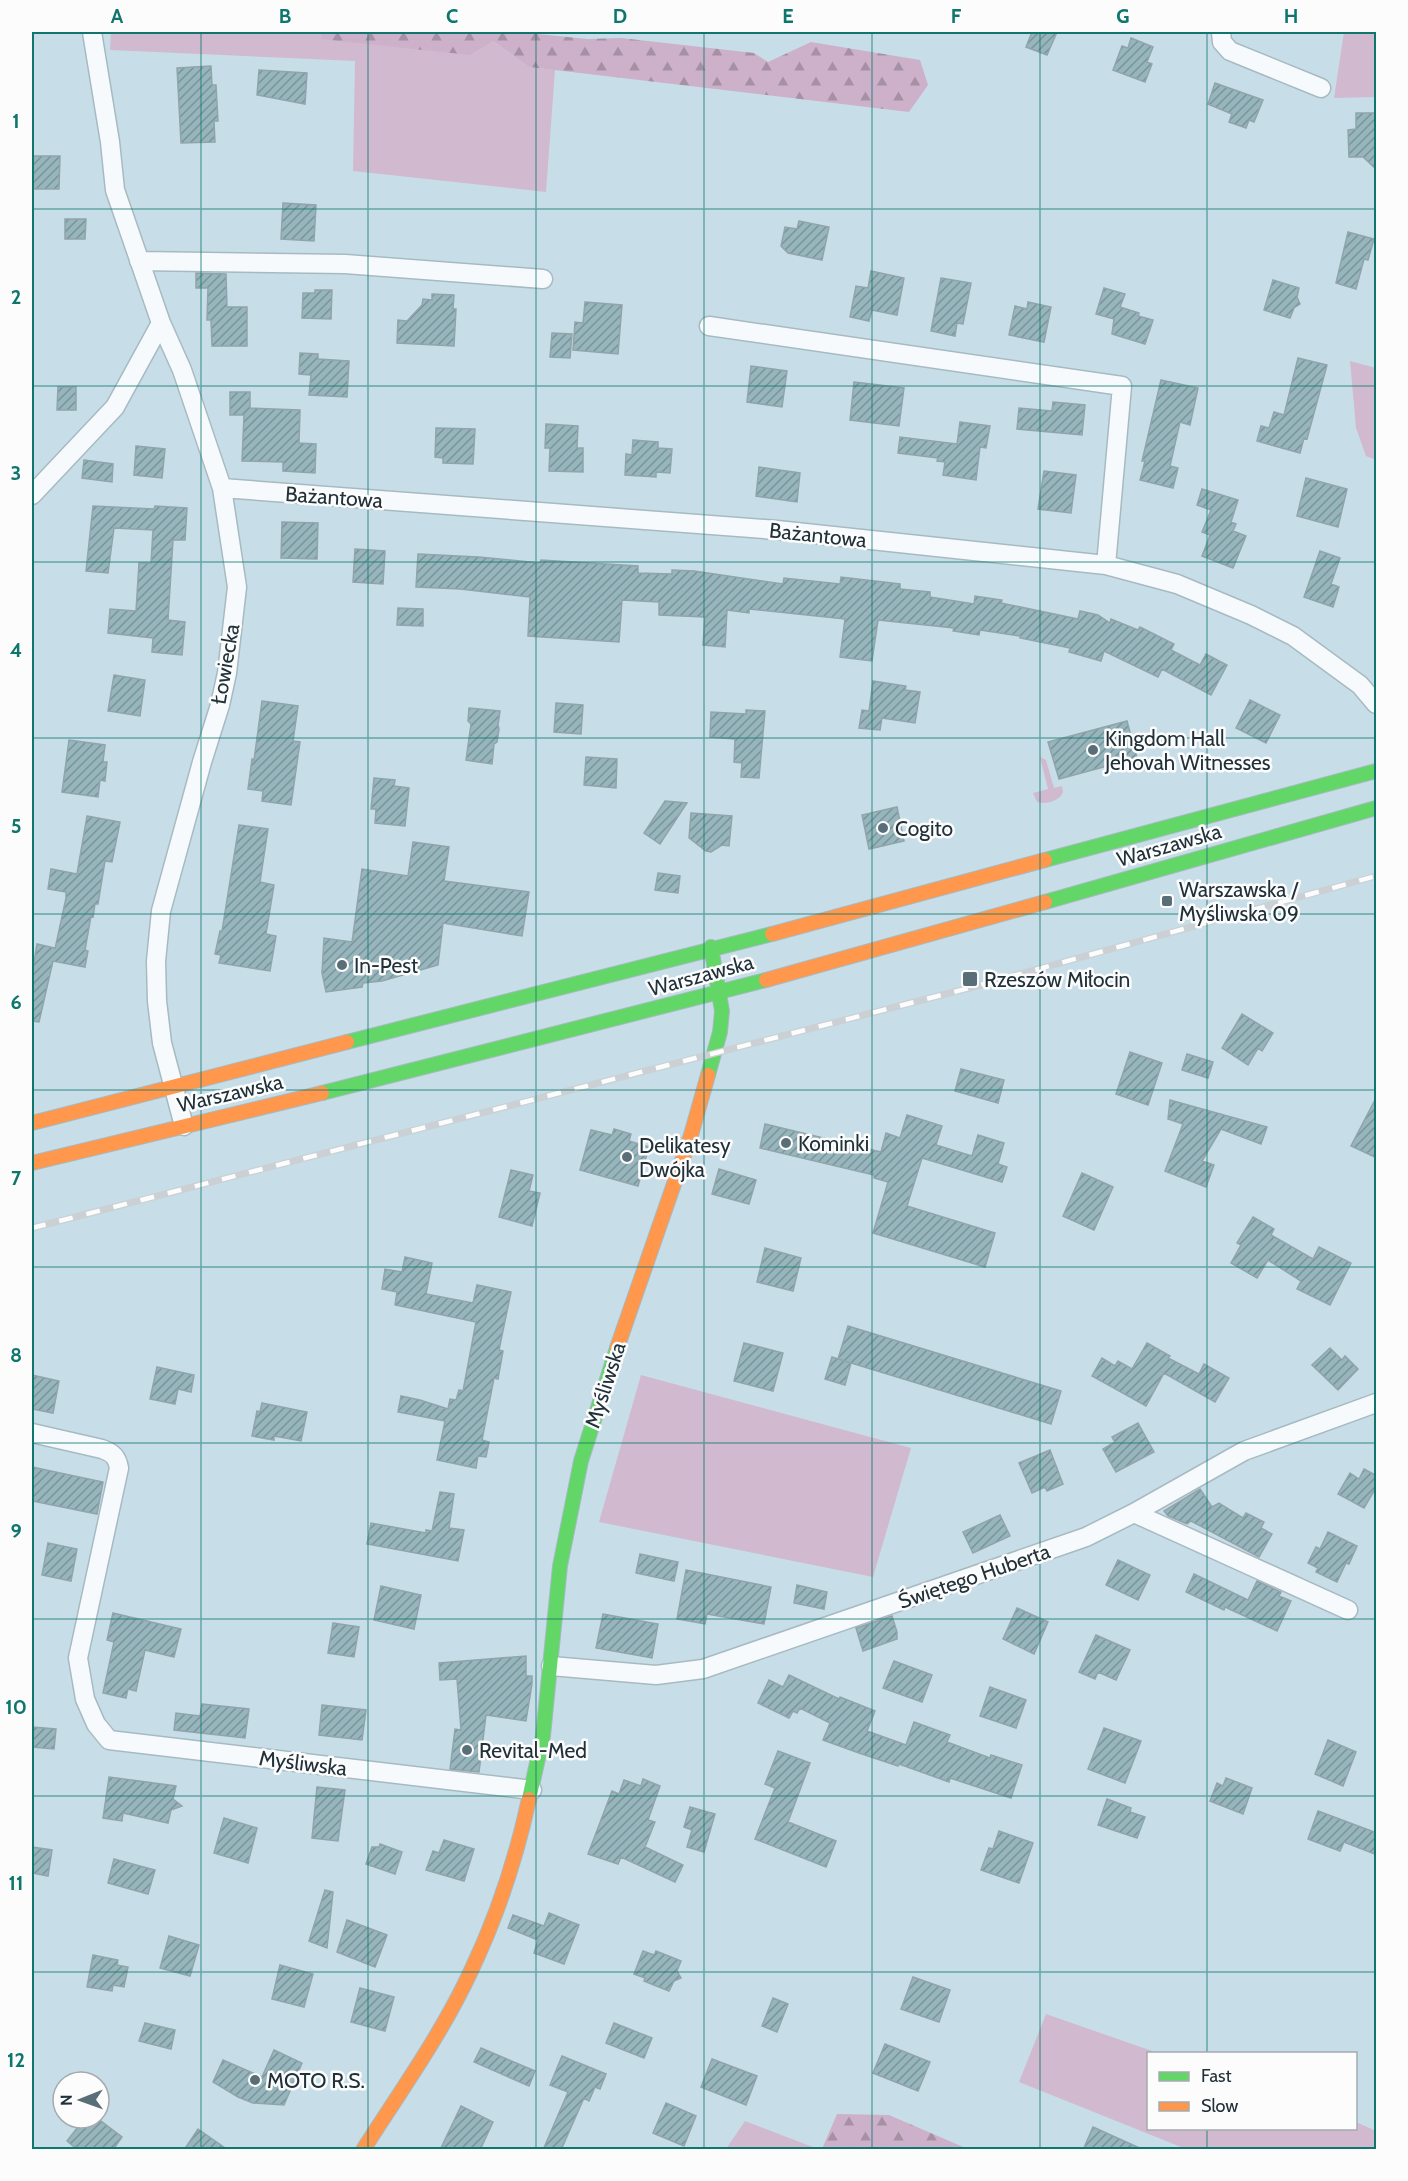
<svg xmlns="http://www.w3.org/2000/svg" width="1408" height="2181" font-family="Cabin,sans-serif">
	<style>
		.green { fill: #d1bacf }
		.forest { fill: url(#forest-firs) }
		.building { fill: url(#building-hatch); stroke: #91a4aa; stroke-width: 1.5 }
		.lines { fill: none; stroke-linecap: round; stroke-linejoin: round }
		.street-casing { stroke: #a7bac2; stroke-width: 21 }
		.fast-casing { stroke: #a7bac2; stroke-width: 16 }
		.slow-casing { stroke: #a7bac2; stroke-width: 16 }
		.street { stroke: #f7fafc; stroke-width: 18 }
		.fast { stroke: #63d668; stroke-width: 14 }
		.slow { stroke: #ff974d; stroke-width: 14 }
		.rail-casing { stroke: #cad0d4; stroke-width: 7 }
		.rail { stroke: #fcfcfc; stroke-width: 4.5; stroke-dasharray: 14; stroke-linecap: butt }
		.grid { fill: none; stroke: #0f766e; stroke-width: 1.5; stroke-opacity: 0.55 }
		.poi-dot { fill: #5a6e77; stroke: #fcfcfc; stroke-width: 2 }
		.labels { text-anchor: middle; dominant-baseline: central; stroke-width: 5; stroke-linejoin: round; paint-order: stroke }
		.street-label { font-size: 21px; fill: #203139; stroke: #fcfcfc }
		.poi-label { font-size: 21px; fill: #203139; stroke: #fcfcfc; text-anchor: start }
		.neatline { fill: none; stroke: #0f766e; stroke-width: 2 }
		.grid-label { font-size: 20px; text-anchor: middle; font-weight: bold; fill: #0f766e }
	</style>
	<defs>
		<pattern id="forest-firs" width="22" height="20" patternUnits="userSpaceOnUse" patternTransform="scale(1.5)"><rect width="22" height="20" fill="#cdb0c9"/><path d="M5 1l3.5 6h-7zM16 11l3.5 6h-7z" fill="#a690a4"/></pattern>
		<pattern id="building-hatch" width="6" height="6" patternUnits="userSpaceOnUse" patternTransform="scale(1.5)"><rect width="6" height="6" fill="#96b5bc"/><path d="M-1 1l2-2M0 6l6-6M5 7l2-2" fill="none" stroke="#7a949a"/></pattern>
	</defs>
	<rect width="100%" height="100%" fill="#c7dee9"/>
	<path class="green" d="M111,32H322L320,39L493,41L529,67L555,70L546,192L353,171L355,61L110,50Z
		M1344,32H1376V97L1334,98Z
		M1350,361L1376,368V460L1366,456L1356,428Z
		M1040,757L1046,760L1054,788L1062,786L1063,792C1060,801 1046,805 1037,802L1033,793L1048,789Z
		M641,1375L911,1448L873,1577L599,1522Z
		M1046,2014L1158,2053L1148,2054V2128H1356V2122L1376,2131V2149H1186L1019,2082Z
		M745,2121L818,2149H726Z"/>
	<path class="forest" d="M322,32H517L588,39L621,38L754,53L768,62L811,42L920,60L928,85L909,112L529,67L493,41L470,55L320,39Z
		M837,2114L889,2115L968,2149H822Z"/>
	<path class="building" d="M1032,32H1057L1047,55L1026,47Z
		M1131,38L1153,47L1147,62L1152,64L1145,82L1113,70L1122,46L1128,48Z
		M211,66L212,85H216L218,121H214L215,142L181,143L177,68Z
		M259,70L307,73L305,104L257,95Z
		M1215,83L1263,100L1254,122L1249,120L1246,128L1229,122L1232,114L1208,104Z
		M1356,113H1377V170L1363,157H1349L1348,130L1356,129Z
		M32,156H60L59,189H32Z
		M283,203L316,205L314,241L281,239Z
		M65,219H86L85,239H65Z
		M799,221L829,227L822,260L788,253L781,246L785,227L797,229Z
		M1348,232L1374,239L1368,260L1364,259L1356,289L1336,283Z
		M871,271L904,278L897,315L872,310L869,321L850,317L856,286L868,288Z
		M196,273L226,274L227,307H247V346H212L211,320H207L208,288H196Z
		M941,278L971,283L963,324L957,323L955,336L931,331Z
		M1273,280L1299,288L1297,297L1300,304L1294,308L1290,318L1264,310Z
		M1104,288L1125,294L1120,307L1139,313L1138,316L1153,320L1145,344L1112,334L1114,319L1096,314Z
		M315,290H332L331,319L302,318L303,293H315Z
		M432,294L454,295L453,309H456L454,346L397,343L398,320L407,321L422,305L423,299L432,300Z
		M585,302L622,305L618,354L573,350L575,322L583,323Z
		M1028,302L1051,307L1044,342L1009,335L1015,306L1027,309Z
		M552,333L572,334L570,358L550,357Z
		M300,353L318,354V359L349,361L347,397L309,395L311,375L299,374Z
		M1298,358L1327,365L1307,439L1304,438L1300,453L1257,441L1261,426L1269,428L1274,412L1284,415Z
		M751,366L787,371L782,407L747,402Z
		M1161,380L1198,388L1190,425L1180,422L1170,466L1178,468L1173,488L1140,480L1145,461H1142Z
		M854,382L904,388L899,426L850,420Z
		M58,387H76V410H57Z
		M230,392H250V408L300,410L299,443L316,444L315,473L283,471V462L242,461L244,415H230Z
		M1053,402L1085,405L1082,435L1017,429L1019,408L1052,411Z
		M960,422L990,426L986,448L980,447L976,480L943,475L945,462L937,461L938,458L898,453L900,437L957,444Z
		M546,424L578,426L577,448H583V472L549,471L550,448H545Z
		M436,428L475,429L473,464L443,463V458L435,457Z
		M633,440L658,442V448L672,449L670,473L656,472V477L625,475L626,454L632,455Z
		M136,446L165,449L162,478L134,475Z
		M84,460L113,464L112,482L82,478Z
		M759,467L800,473L797,502L756,496Z
		M1044,471L1076,475L1071,513L1038,509Z
		M1306,478L1347,489L1338,527L1297,516Z
		M1202,489L1238,500L1231,522L1236,524L1233,531L1246,536L1233,568L1202,556L1210,535L1202,532L1211,510L1197,505Z
		M93,506L154,509L155,506L187,508L185,540H173L168,620L185,622L182,655L152,652L153,638L108,633L110,609L136,611L139,563H151L153,530L114,528L108,573L86,571Z
		M282,522L318,523L317,559L281,558Z
		M355,549L385,551L383,584L353,582Z
		M1320,551L1340,558L1331,584L1339,587L1333,607L1304,597Z
		M418,554L479,557L540,563L541,560L638,566V573L672,574V570L694,571L783,584L784,578L840,584L841,577L900,584V589L930,592V597L974,604L975,596L1002,600L1001,603L1078,619L1080,611L1098,615L1110,623L1111,619L1138,630L1140,627L1174,644L1171,650L1200,665L1206,654L1227,665L1211,695L1162,669L1158,677L1104,651L1101,661L1069,652L1070,648L1020,638V636L980,630L979,635L953,631L954,628L878,620L872,661L840,657L845,619L749,609V613L727,610L725,647L703,645L705,617L659,615V602L622,600L619,642L528,636L530,597L460,589L416,587Z
		M398,608L423,609V626L397,625Z
		M114,675L145,680L140,716L108,711Z
		M873,681L906,686L905,690L920,692L915,723L882,718L880,730L859,728L862,710L869,711Z
		M1250,700L1280,715L1266,743L1236,728Z
		M262,701L298,706L293,741L300,742L291,805L262,801L263,791L248,789L252,759L254,760Z
		M556,703L583,705L581,734L554,732Z
		M469,708L500,711L498,725L499,729L497,742L494,744L492,764L466,760L471,724L468,721Z
		M746,710L765,711L759,778L741,777L742,763L734,762L735,739L710,737L711,712L746,714Z
		M1127,721L1137,758L1059,779L1048,742Z
		M69,740L105,745L103,762H107L105,781L100,780L98,797L62,792Z
		M586,757L617,759L616,788L584,785Z
		M374,778L395,780L394,786L409,788L405,826L375,823L376,809H371Z
		M665,801L687,803L660,844L644,833Z
		M897,807L904,841L869,849L862,815Z
		M691,813L732,816L729,846L722,845L711,852L706,851L689,838Z
		M87,816L120,822L112,862L105,861L98,904H95L93,917L91,916L85,950L88,951L85,967L53,961L39,1022L32,1021V974L37,944L55,948V949L66,898V892L48,889L51,869L77,874Z
		M239,825L268,829L260,882L274,885L266,934L276,936L270,971L219,963L221,955L215,954L220,931H222Z
		M413,842L449,847L444,881L529,892L522,936L443,923L438,965L382,981L363,983L362,987L326,992L322,973L324,938L352,942L362,869L408,876Z
		M658,873L680,876L678,893L655,890Z
		M1242,1014L1273,1033L1262,1051L1258,1048L1248,1065L1222,1048Z
		M1130,1052L1162,1063L1148,1105L1116,1094Z
		M1187,1054L1213,1062L1208,1078L1182,1070Z
		M961,1069L1004,1080L998,1103L955,1091Z
		M1377,1096V1158L1351,1146Z
		M1170,1100L1267,1127L1261,1144L1221,1129L1202,1161L1214,1165L1206,1187L1165,1171L1183,1124L1168,1119Z
		M907,1115L942,1126L936,1145L972,1156L978,1135L1004,1143L998,1164L1007,1167L1002,1182L922,1158L907,1206L995,1233L985,1267L873,1233L888,1182L874,1178V1175L760,1148L765,1124L881,1152L886,1133L900,1138Z
		M614,1129L631,1134L629,1141L649,1147L638,1186L580,1170L591,1130L612,1135Z
		M719,1169L756,1180L749,1204L712,1194Z
		M511,1170L533,1175L529,1191L540,1193L532,1226L499,1217Z
		M1082,1173L1113,1187L1094,1230L1063,1216Z
		M1253,1217L1274,1229L1271,1235L1313,1259L1319,1247L1351,1263L1330,1305L1297,1289L1301,1281L1268,1260L1257,1278L1231,1263L1241,1245L1237,1243Z
		M765,1248L801,1258L793,1291L757,1282Z
		M405,1257L432,1263L426,1294L473,1303L477,1285L511,1292L499,1350L503,1351L498,1379L494,1378L482,1440L489,1442L486,1457L478,1456L476,1468L437,1460L445,1421L398,1412L401,1396L420,1400L448,1409L450,1399L456,1400L459,1390L463,1391L476,1322L395,1305L397,1292L382,1289L385,1269L402,1272Z
		M848,1326L1061,1391L1051,1424L838,1359Z
		M744,1343L783,1353L773,1391L734,1381Z
		M1147,1343L1170,1356L1168,1358L1199,1374L1204,1364L1229,1378L1215,1402L1164,1373L1146,1406L1092,1376L1102,1358L1115,1366L1118,1361L1132,1369Z
		M1330,1348L1342,1360L1345,1356L1358,1369L1338,1390L1312,1365Z
		M832,1357L851,1363L845,1385L825,1379Z
		M157,1367L194,1375L191,1392L178,1389L175,1404L150,1399Z
		M32,1375L59,1381L53,1413L32,1409Z
		M262,1403L307,1412L301,1441L274,1436V1440L252,1436L257,1411L260,1412Z
		M1138,1423L1154,1452L1116,1472L1103,1449L1115,1442L1112,1437Z
		M1050,1450L1063,1484L1047,1491L1045,1487L1032,1493L1019,1463Z
		M32,1467L103,1482L97,1514L32,1501Z
		M1364,1469L1377,1476V1486L1364,1508L1338,1494L1350,1473L1359,1479Z
		M1200,1489L1212,1507L1219,1503L1243,1518L1246,1513L1264,1522L1261,1528L1272,1534L1259,1557L1191,1521L1187,1524L1168,1516L1164,1511Z
		M440,1492L454,1494L449,1528L464,1530L458,1561L367,1544L371,1523L426,1533V1530L432,1531Z
		M1000,1515L1010,1536L973,1553L963,1532Z
		M1328,1532L1357,1546L1349,1564L1346,1563L1337,1582L1316,1572L1318,1568L1308,1563L1316,1547L1320,1549Z
		M48,1543L77,1549L71,1581L42,1575Z
		M640,1554L678,1562L674,1581L636,1573Z
		M1118,1560L1150,1575L1138,1600L1106,1585Z
		M686,1570L771,1587L764,1624L707,1614L705,1624L677,1619Z
		M1194,1574L1248,1600L1257,1581L1281,1592L1279,1596L1291,1601L1277,1631L1225,1607L1224,1610L1186,1592Z
		M797,1585L827,1592L824,1609L794,1603Z
		M381,1586L421,1595L414,1629L374,1620Z
		M1017,1608L1048,1622L1034,1654L1003,1639Z
		M113,1613L181,1629L174,1657L145,1650L136,1691L128,1689L126,1698L103,1693L114,1642L107,1640Z
		M603,1614L658,1624L652,1658L596,1648Z
		M892,1616L897,1632V1639L863,1651L856,1628Z
		M333,1623L359,1627L354,1657L328,1653Z
		M1096,1635L1130,1650L1116,1680L1098,1672L1095,1679L1079,1672Z
		M526,1656V1676H532V1684L526,1721L486,1715L479,1772L450,1769L455,1729L461,1730L457,1679L440,1680L439,1663Z
		M894,1661L932,1675L922,1702L883,1688Z
		M789,1675L839,1699L840,1697L875,1711L867,1731L906,1745L914,1722L950,1735L947,1742L990,1758L991,1755L1022,1765L1011,1798L950,1778L949,1782L899,1764L898,1766L859,1753L823,1740L830,1723L800,1708L797,1713L793,1711L789,1718L758,1703L769,1680L783,1687Z
		M990,1687L1026,1700L1016,1728L980,1716Z
		M202,1704L249,1709L245,1738L174,1730L176,1713L200,1716Z
		M322,1705L366,1710L362,1740L319,1735Z
		M32,1727L56,1729L54,1749L32,1747Z
		M1104,1728L1141,1741L1125,1783L1088,1769Z
		M1328,1740L1356,1752L1343,1786L1315,1774Z
		M778,1751L810,1763L788,1822L836,1841L826,1867L755,1839L775,1788L765,1784Z
		M109,1777L176,1786L173,1799L182,1806L171,1810L168,1823L123,1813L122,1821L103,1818Z
		M1226,1778L1252,1788L1243,1814L1210,1801L1217,1783L1223,1786Z
		M643,1779L660,1786L648,1820L655,1822L645,1847L683,1865L675,1882L621,1857L618,1864L588,1854L612,1791L619,1794L624,1780L641,1786Z
		M317,1787L345,1790L338,1841L312,1838Z
		M1107,1799L1131,1808L1130,1812L1145,1817L1137,1838L1098,1825Z
		M690,1807L715,1814L704,1852L687,1847L692,1830L684,1827Z
		M1318,1811L1377,1833V1855L1344,1842L1340,1851L1308,1839Z
		M224,1818L257,1828L248,1863L214,1853Z
		M999,1831L1033,1843L1019,1883L981,1870L989,1848L993,1849Z
		M444,1840L474,1849L464,1881L426,1870L433,1851L439,1853Z
		M380,1844L402,1852L395,1874L366,1864L372,1847H379Z
		M32,1847L52,1850L48,1876L32,1873Z
		M114,1859L155,1870L148,1894L108,1883Z
		M325,1890L333,1892L327,1948L309,1941Z
		M549,1913L579,1925L564,1964L534,1953L538,1940L508,1928L513,1915L544,1926Z
		M347,1920L387,1935L375,1967L337,1952Z
		M169,1936L199,1945L190,1976L160,1968Z
		M643,1951L654,1955L656,1951L681,1961L677,1971L681,1978L674,1981L669,1991L644,1981L645,1978L634,1974Z
		M93,1955L118,1960L117,1965L128,1967L124,1987L113,1985L112,1991L87,1987Z
		M280,1965L313,1974L304,2007L272,1999Z
		M913,1977L950,1990L939,2022L901,2009Z
		M360,1988L394,1997L385,2031L351,2022Z
		M773,1998L788,2004L777,2032L762,2026Z
		M145,2023L175,2030L171,2049L139,2041Z
		M614,2023L652,2038L644,2058L606,2043Z
		M885,2044L930,2062L918,2091L873,2073Z
		M481,2048L535,2071L529,2086L474,2062Z
		M274,2050L302,2063L284,2105L253,2103L238,2097L213,2082L223,2060L262,2077Z
		M562,2056L606,2074L600,2089L595,2087L589,2101L584,2098L561,2150H543L568,2092L550,2085Z
		M712,2059L757,2076L746,2105L701,2087Z
		M666,2103L696,2116L684,2146L653,2133Z
		M461,2106L493,2122L480,2150H440Z
		M85,2118H97L122,2137L113,2150H78L67,2141Z
		M1093,2127L1144,2150H1083Z
		M198,2129L228,2150H184Z"/>
	<g class="lines">
		<defs>
			<path id="street" d="M92,32L110,142L115,190L161,323L182,370L222,488L237,587L227,673L220,705L202,762L161,911L156,961L157,1001L162,1043L184,1126
				M1221,32L1222,42L1230,51L1321,88
				M139,261L345,264L543,279
				M709,326L1122,386L1106,565
				M222,488L777,530L1106,565L1177,584L1251,615L1293,636L1360,685L1376,704
				M32,495L115,407L161,323
				M32,1433L102,1449C113,1453 117,1457 119,1468L78,1658L85,1699L96,1724L109,1740L532,1790
				M1134,1513L1348,1610
				M551,1666L656,1675L703,1669L1086,1537L1134,1513L1244,1451L1376,1403"/>
			<path id="fast" d="M1045,860L1376,771
				M1045,902L1376,808
				M347,1042L772,934
				M708,1075L720,1032L722,1011L711,947
				M322,1093L766,980
				M529,1799L543,1736L560,1566L581,1461L617,1348"/>
			<path id="slow" d="M772,934L1045,860
				M766,980L1045,902
				M32,1123L347,1042
				M32,1163L322,1093
				M617,1348L691,1135L708,1075
				M363,2150C400,2092 441,2035 470,1973C497,1917 516,1859 529,1799"/>
		</defs>
		<use href="#street" class="street-casing"/>
		<use href="#fast" class="fast-casing"/>
		<use href="#slow" class="slow-casing"/>
		<use href="#street" class="street"/>
		<use href="#fast" class="fast"/>
		<use href="#slow" class="slow"/>
		<defs>
			<path id="rail" d="M32,1228L973,987L1376,876"/>
		</defs>
		<use href="#rail" class="rail-casing"/>
		<use href="#rail" class="rail"/>
	</g>
	<path class="grid" d="M201,32V2150M368,32V2150M536,32V2150M704,32V2150M872,32V2150M1040,32V2150M1207,32V2054M32,209H1376M32,386H1376M32,562H1376M32,738H1376M32,914H1376M32,1090H1376M32,1267H1376M32,1443H1376M32,1619H1376M32,1796H1376M32,1972H1376M1207,2128V2150"/>
	<g class="poi-dot">
		<circle cx="1093" cy="750" r="6"/>
		<circle cx="883" cy="828" r="6"/>
		<rect x="1161" y="895" width="12" height="12" rx="3"/>
		<circle cx="342" cy="965" r="6"/>
		<rect x="962" y="971" width="16" height="16" rx="3"/>
		<circle cx="786" cy="1143" r="6"/>
		<circle cx="627" cy="1157" r="6"/>
		<circle cx="467" cy="1750" r="6"/>
		<circle cx="255" cy="2080" r="6"/>
	</g>
	<g class="labels">
		<g class="street-label">
			<text transform="translate(334 497) rotate(4)">Bażantowa</text>
			<text transform="translate(818 535) rotate(6)">Bażantowa</text>
			<text transform="translate(225 664) rotate(-80)">Łowiecka</text>
			<text transform="translate(1169 845) rotate(-16)">Warszawska</text>
			<text transform="translate(701 975) rotate(-15)">Warszawska</text>
			<text transform="translate(230 1093) rotate(-13)">Warszawska</text>
			<text transform="translate(605 1385) rotate(-72)">Myśliwska</text>
			<text transform="translate(974 1576) rotate(-19)">Świętego Huberta</text>
			<text transform="translate(303 1763) rotate(7)">Myśliwska</text>
		</g>
		<g class="poi-label">
			<text x="1105" y="738">Kingdom Hall<tspan x="1105" dy="24">Jehovah Witnesses</tspan></text>
			<text x="895" y="828">Cogito</text>
			<text x="1179" y="889">Warszawska /<tspan x="1179" dy="24">Myśliwska 09</tspan></text>
			<text x="354" y="965">In-Pest</text>
			<text x="984" y="979">Rzeszów Miłocin</text>
			<text x="798" y="1143">Kominki</text>
			<text x="639" y="1145">Delikatesy<tspan x="639" dy="24">Dwójka</tspan></text>
			<text x="479" y="1750">Revital-Med</text>
			<text x="267" y="2080">MOTO R.S.</text>
		</g>
	</g>
	<rect width="1408" height="2181" fill="none" stroke="#fcfcfc" stroke-width="66"/>
	<rect x="1147" y="2052" width="210" height="78" fill="#fcfcfc" stroke="#a4abae" stroke-width="1.5"/>
	<rect x="1159" y="2072" width="30" height="9" fill="#63d668" stroke="#a4abae" stroke-width="1.5"/>
	<text x="1201" y="2082" font-size="18" fill="#203139">Fast</text>
	<rect x="1159" y="2102" width="30" height="9" fill="#ff974d" stroke="#a4abae" stroke-width="1.5"/>
	<text x="1201" y="2112" font-size="18" fill="#203139">Slow</text>
	<g transform="translate(81 2100) rotate(269)"><circle r="28" fill="#fcfcfc" stroke="#a4abae" stroke-width="1.5"/>
	<path d="M0-4.5L10 22L0 15L-10 22Z" fill="#5a6e77"/>
	<text y="-9" font-size="16" font-weight="bold" text-anchor="middle" fill="#203139">N</text>
	</g>
	<rect x="33" y="33" width="1342" height="2115" class="neatline"/>
	<g class="grid-label">
		<text x="117" y="23">A</text>
		<text x="285" y="23">B</text>
		<text x="452" y="23">C</text>
		<text x="620" y="23">D</text>
		<text x="788" y="23">E</text>
		<text x="956" y="23">F</text>
		<text x="1123" y="23">G</text>
		<text x="1291" y="23">H</text>
		<text x="16" y="128">1</text>
		<text x="16" y="304">2</text>
		<text x="16" y="480">3</text>
		<text x="16" y="657">4</text>
		<text x="16" y="833">5</text>
		<text x="16" y="1009">6</text>
		<text x="16" y="1185">7</text>
		<text x="16" y="1362">8</text>
		<text x="16" y="1538">9</text>
		<text x="16" y="1714">10</text>
		<text x="16" y="1890">11</text>
		<text x="16" y="2067">12</text>
	</g>
</svg>
